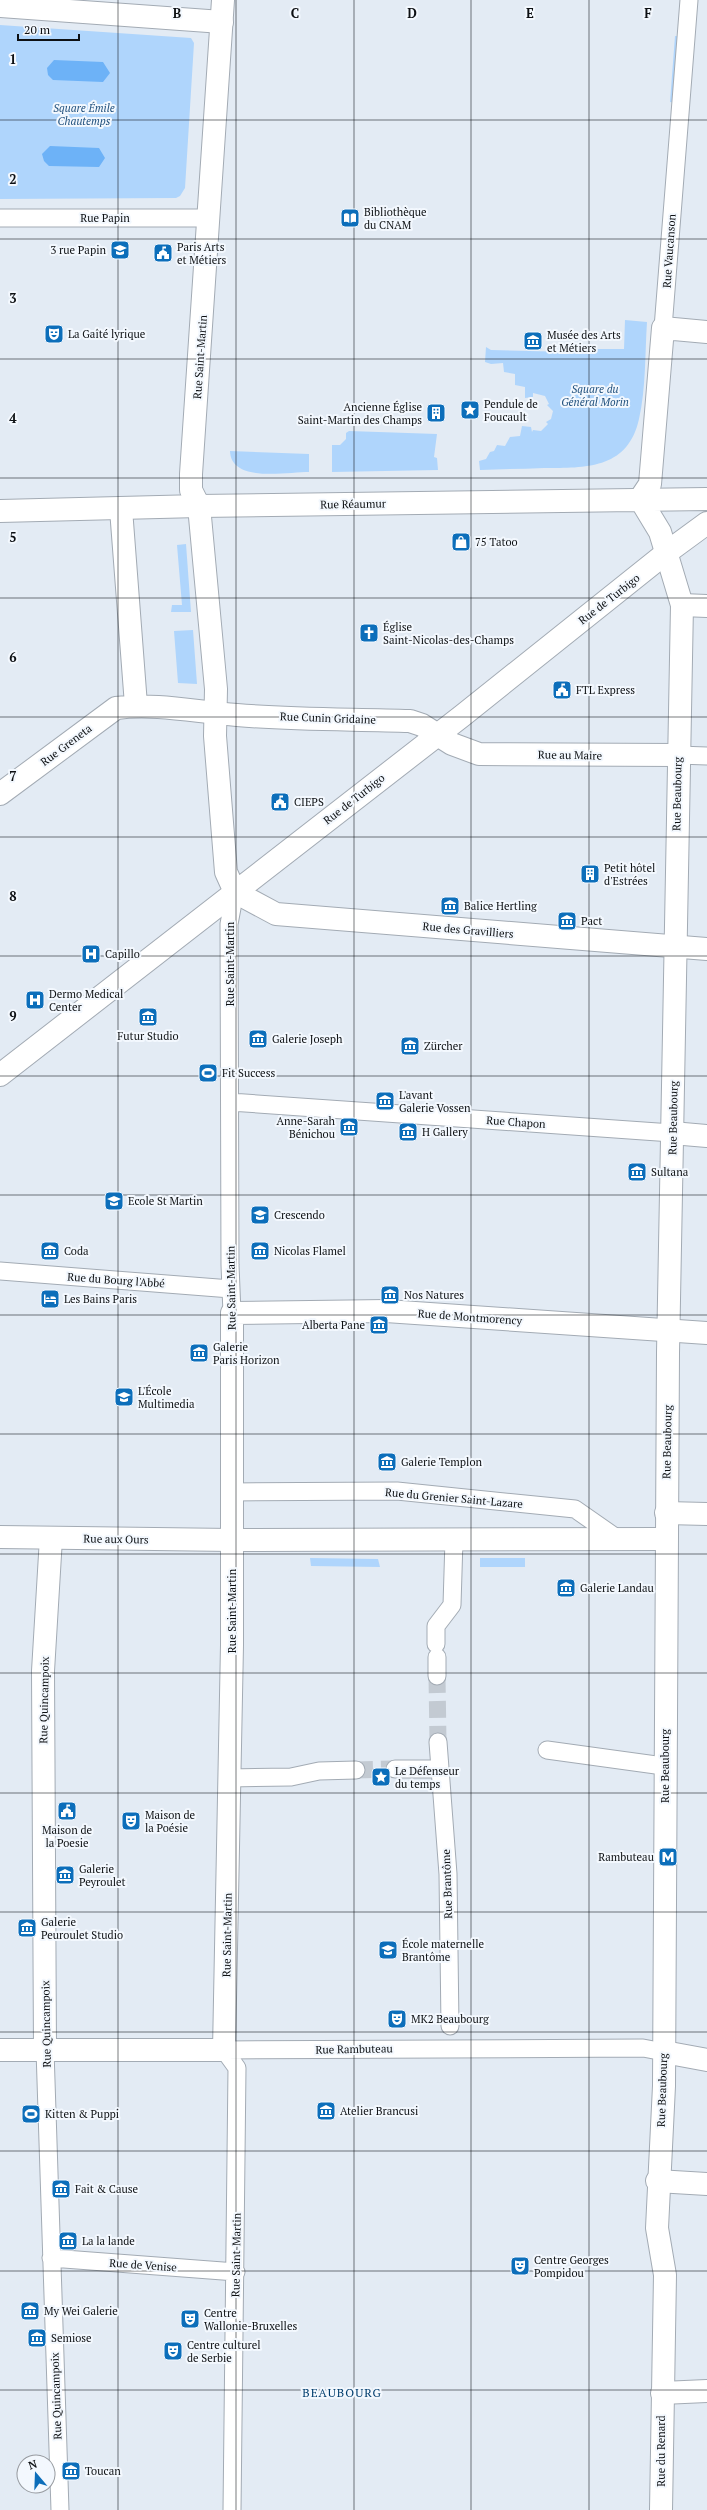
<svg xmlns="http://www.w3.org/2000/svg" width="707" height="2510" font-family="'PT Serif',serif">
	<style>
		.green { fill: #afd5fc }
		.water { fill: #6db2f7 }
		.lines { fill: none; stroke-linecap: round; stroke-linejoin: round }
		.pedestrian-tunnel { stroke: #c3cad2; stroke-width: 17; stroke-dasharray: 17 8; stroke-linecap: butt }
		.pedestrian-casing { stroke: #a3abb4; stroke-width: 19 }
		.minor-casing { stroke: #a3abb4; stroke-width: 24 }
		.tertiary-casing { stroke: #a3abb4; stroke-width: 24 }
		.secondary-casing { stroke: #a3abb4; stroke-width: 24 }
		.pedestrian { stroke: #fff; stroke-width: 17 }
		.minor { stroke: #fff; stroke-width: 22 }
		.tertiary { stroke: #fff; stroke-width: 22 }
		.secondary { stroke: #fff; stroke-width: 22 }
		.grid { fill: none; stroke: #0d1013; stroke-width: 1; stroke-opacity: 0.55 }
		.labels { text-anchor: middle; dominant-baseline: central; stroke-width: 4; stroke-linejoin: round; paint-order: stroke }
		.park-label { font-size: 11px; font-style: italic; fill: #21517e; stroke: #f3f8fe }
		.poi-label { font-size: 11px; fill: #0d1013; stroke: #f3f8fe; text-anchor: start }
		.street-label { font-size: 11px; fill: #0d1013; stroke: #f3f8fe }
		.neighbourhood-label { font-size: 12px; letter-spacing: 1px; fill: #003d6d; stroke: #f3f8fe }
		.grid-label { font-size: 13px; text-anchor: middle; font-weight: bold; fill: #0d1013; stroke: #f3f8fe; stroke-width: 4; stroke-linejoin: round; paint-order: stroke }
	</style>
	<rect width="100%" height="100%" fill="#e3ebf4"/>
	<path class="green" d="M0,25L191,38L194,43L185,188L180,196L176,198L0,199Z
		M675,36H682L676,103L670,102Z
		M625,320L647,322C645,352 646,389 639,419C628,469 586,468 544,468C523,469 502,469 480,470L479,461L486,459L490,452L494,451L497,445L505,446L510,437L520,436L522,426L531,427L532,432L533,430L541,431L548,424L546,422L551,419L553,411L547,405L549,404L545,396L533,393V397L525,398V387L515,385V374L504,372L503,363L491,364L485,362L486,347L491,350L572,352V349H624Z
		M349,431L437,434L434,457L437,458L438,470L332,472V445H340L346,439V433Z
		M230,451L309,454V472C286,472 231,483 230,451Z
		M186,544L191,612H171L172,605H182L177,545Z
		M193,630L197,684L178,683L174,631Z
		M310,1558L378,1559L380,1567L311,1566Z
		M480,1558H525V1567H480Z"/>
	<path class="water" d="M54,60L103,62L110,73L103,82L53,80L48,75L47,68Z
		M50,146L99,148L105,158L99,167L49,166L44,161L42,154Z"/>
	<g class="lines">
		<path class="pedestrian-tunnel" d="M437,1676L438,1742
			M356,1770L395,1769"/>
		<defs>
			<path id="pedestrian" d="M0,218H209
				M663,328L689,0
				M678,755L707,756
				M230,1102L672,1133
				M0,1271L231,1289
				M232,1313L230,1265L229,924L235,892
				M232,1492L397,1491L575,1509L618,1539
				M436,1644V1626L452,1605L454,1540
				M437,1657V1676
				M438,1742L448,1874L450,2026
				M547,1750L656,1765H665
				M395,1769H440
				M229,1778L291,1777L319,1771L356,1770
				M45,2050L60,2510
				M224,2050L237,2068L232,2510
				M224,2050L643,2048L664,2052
				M51,2258L236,2272"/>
			<path id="minor" d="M0,6L222,22
				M640,499L650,484L663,328L707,332
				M121,509L136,705
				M682,605L707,606
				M0,794L116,708C157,703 196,712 237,715C294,720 353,719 410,721L422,725L452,744L479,754L678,755
				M235,892L276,914L707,949
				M672,1133L707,1136
				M666,1513L707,1514
				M0,2050H224L232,1645V1313L386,1311L707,1333
				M45,2050L43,1671L51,1538
				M657,2181L707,2184
				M662,2393L707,2391"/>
			<path id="tertiary" d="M199,506L216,689L215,736L226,872L235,892
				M0,1075L462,716L666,553
				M0,1537L232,1540L666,1539
				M664,2052L707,2060"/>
			<path id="secondary" d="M640,499L660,532L682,605L668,1353L664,2086L657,2228L665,2275L661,2510
				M199,506L191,490V474L223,0
				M0,511L199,506L707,499
				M666,553L707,523"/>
		</defs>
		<use href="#pedestrian" class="pedestrian-casing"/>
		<use href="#minor" class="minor-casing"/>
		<use href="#tertiary" class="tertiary-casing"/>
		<use href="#secondary" class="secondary-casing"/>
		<use href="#pedestrian" class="pedestrian"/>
		<use href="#minor" class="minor"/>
		<use href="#tertiary" class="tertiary"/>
		<use href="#secondary" class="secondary"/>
	</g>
	<path class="grid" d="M118,0V2510M236,0V2510M354,0V2510M471,0V2510M589,0V2510M0,120H707M0,239H707M0,359H707M0,478H707M0,598H707M0,717H707M0,837H707M0,956H707M0,1076H707M0,1195H707M0,1315H707M0,1434H707M0,1554H707M0,1673H707M0,1793H707M0,1912H707M0,2032H707M0,2151H707M0,2271H707M0,2390H707"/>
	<defs>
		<symbol id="library-square" viewBox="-11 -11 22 22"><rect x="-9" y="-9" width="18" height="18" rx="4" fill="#0c6eba" stroke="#f3f8fe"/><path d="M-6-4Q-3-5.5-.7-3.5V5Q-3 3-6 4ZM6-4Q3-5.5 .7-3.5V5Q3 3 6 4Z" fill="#fff"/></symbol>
		<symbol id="school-square" viewBox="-11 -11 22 22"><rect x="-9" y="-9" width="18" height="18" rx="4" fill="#0c6eba" stroke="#f3f8fe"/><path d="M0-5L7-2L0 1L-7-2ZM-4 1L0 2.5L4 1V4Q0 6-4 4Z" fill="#fff"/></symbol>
		<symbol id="civic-square" viewBox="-11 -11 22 22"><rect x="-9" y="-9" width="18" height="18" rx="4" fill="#0c6eba" stroke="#f3f8fe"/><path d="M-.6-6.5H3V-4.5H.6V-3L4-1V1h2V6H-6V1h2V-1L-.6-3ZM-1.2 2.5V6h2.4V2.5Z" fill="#fff"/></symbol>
		<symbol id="theatre-square" viewBox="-11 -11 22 22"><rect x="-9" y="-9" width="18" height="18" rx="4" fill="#0c6eba" stroke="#f3f8fe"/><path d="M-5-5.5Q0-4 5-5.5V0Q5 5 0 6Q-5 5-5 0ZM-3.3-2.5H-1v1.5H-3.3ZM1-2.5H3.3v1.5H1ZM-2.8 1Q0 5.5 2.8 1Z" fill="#fff"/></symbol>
		<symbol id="museum-square" viewBox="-11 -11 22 22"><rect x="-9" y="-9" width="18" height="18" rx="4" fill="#0c6eba" stroke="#f3f8fe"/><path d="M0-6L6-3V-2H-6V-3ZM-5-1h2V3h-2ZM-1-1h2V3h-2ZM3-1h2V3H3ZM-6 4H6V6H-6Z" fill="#fff"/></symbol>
		<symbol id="sight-square" viewBox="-11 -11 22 22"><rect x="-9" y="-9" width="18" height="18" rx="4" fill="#0c6eba" stroke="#f3f8fe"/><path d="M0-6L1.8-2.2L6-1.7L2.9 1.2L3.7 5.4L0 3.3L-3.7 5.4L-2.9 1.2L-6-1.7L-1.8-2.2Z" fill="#fff"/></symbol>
		<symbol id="building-square" viewBox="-11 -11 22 22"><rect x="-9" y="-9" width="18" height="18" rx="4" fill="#0c6eba" stroke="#f3f8fe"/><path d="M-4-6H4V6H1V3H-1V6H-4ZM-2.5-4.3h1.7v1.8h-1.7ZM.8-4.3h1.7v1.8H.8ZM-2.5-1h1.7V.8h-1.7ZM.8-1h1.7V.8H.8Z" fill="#fff"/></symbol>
		<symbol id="shop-square" viewBox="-11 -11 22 22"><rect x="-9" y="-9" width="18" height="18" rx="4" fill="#0c6eba" stroke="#f3f8fe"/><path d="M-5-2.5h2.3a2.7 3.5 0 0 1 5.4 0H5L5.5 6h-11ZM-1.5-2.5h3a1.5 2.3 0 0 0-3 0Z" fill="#fff"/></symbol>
		<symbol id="church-square" viewBox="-11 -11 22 22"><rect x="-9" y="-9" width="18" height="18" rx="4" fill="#0c6eba" stroke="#f3f8fe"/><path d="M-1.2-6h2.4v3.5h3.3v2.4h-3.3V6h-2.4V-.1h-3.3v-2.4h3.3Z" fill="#fff"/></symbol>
		<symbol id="hospital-square" viewBox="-11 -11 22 22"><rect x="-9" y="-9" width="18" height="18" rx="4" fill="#0c6eba" stroke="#f3f8fe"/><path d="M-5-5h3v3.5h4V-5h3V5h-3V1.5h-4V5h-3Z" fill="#fff"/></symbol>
		<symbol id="stadium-square" viewBox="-11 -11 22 22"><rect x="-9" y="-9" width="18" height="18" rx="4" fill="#0c6eba" stroke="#f3f8fe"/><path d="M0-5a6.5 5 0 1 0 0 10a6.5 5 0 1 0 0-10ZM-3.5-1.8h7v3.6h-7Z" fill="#fff"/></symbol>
		<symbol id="hotel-square" viewBox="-11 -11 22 22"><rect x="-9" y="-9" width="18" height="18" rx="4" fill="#0c6eba" stroke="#f3f8fe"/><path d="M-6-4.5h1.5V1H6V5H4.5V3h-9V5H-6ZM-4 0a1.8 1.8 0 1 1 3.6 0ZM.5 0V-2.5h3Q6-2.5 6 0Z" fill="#fff"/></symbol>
		<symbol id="university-square" viewBox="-11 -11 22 22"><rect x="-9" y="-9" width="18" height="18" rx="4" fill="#0c6eba" stroke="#f3f8fe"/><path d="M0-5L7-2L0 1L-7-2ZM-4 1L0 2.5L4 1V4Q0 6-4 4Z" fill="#fff"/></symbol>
		<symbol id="metro-square" viewBox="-11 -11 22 22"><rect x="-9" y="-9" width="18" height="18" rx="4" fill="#0c6eba" stroke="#f3f8fe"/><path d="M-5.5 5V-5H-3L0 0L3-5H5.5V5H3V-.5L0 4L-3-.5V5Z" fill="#fff"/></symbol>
	</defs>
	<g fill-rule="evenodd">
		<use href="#library-square" x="339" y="207" width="22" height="22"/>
		<use href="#school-square" x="109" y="239" width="22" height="22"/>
		<use href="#civic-square" x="152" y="242" width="22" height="22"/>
		<use href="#theatre-square" x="43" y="323" width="22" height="22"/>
		<use href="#museum-square" x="522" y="330" width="22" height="22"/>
		<use href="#sight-square" x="459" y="399" width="22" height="22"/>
		<use href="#building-square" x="425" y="402" width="22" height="22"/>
		<use href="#shop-square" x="450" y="531" width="22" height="22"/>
		<use href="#church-square" x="358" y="622" width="22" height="22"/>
		<use href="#civic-square" x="551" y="679" width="22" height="22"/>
		<use href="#civic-square" x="269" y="791" width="22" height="22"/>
		<use href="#building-square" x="579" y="863" width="22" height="22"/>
		<use href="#museum-square" x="439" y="895" width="22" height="22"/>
		<use href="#museum-square" x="556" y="910" width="22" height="22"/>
		<use href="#hospital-square" x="80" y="943" width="22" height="22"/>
		<use href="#hospital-square" x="24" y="989" width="22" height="22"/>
		<use href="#museum-square" x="137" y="1006" width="22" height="22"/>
		<use href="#museum-square" x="247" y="1028" width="22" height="22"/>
		<use href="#museum-square" x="399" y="1035" width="22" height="22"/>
		<use href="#stadium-square" x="197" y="1062" width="22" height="22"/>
		<use href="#museum-square" x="374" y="1090" width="22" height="22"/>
		<use href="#museum-square" x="338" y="1116" width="22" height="22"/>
		<use href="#museum-square" x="397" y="1121" width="22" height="22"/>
		<use href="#museum-square" x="626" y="1161" width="22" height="22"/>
		<use href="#school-square" x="103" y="1190" width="22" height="22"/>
		<use href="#school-square" x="249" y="1204" width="22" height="22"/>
		<use href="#museum-square" x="39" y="1240" width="22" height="22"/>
		<use href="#museum-square" x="249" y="1240" width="22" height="22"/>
		<use href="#museum-square" x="379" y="1284" width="22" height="22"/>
		<use href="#hotel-square" x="39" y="1288" width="22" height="22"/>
		<use href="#museum-square" x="368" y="1314" width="22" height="22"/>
		<use href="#museum-square" x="188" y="1342" width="22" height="22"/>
		<use href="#university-square" x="113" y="1386" width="22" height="22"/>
		<use href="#museum-square" x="376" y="1451" width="22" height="22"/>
		<use href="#museum-square" x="555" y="1577" width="22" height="22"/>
		<use href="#sight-square" x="370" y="1766" width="22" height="22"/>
		<use href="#civic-square" x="56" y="1800" width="22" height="22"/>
		<use href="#theatre-square" x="120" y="1810" width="22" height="22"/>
		<use href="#metro-square" x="657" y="1846" width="22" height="22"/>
		<use href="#museum-square" x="54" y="1864" width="22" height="22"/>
		<use href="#museum-square" x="16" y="1917" width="22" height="22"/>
		<use href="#school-square" x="377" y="1939" width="22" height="22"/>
		<use href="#theatre-square" x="386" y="2008" width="22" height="22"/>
		<use href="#museum-square" x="315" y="2100" width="22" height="22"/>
		<use href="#stadium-square" x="20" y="2103" width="22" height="22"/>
		<use href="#museum-square" x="50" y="2178" width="22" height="22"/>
		<use href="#museum-square" x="57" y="2230" width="22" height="22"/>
		<use href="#theatre-square" x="509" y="2255" width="22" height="22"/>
		<use href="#museum-square" x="19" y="2300" width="22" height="22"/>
		<use href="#theatre-square" x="179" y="2308" width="22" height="22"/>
		<use href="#museum-square" x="26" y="2327" width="22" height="22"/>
		<use href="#theatre-square" x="162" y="2340" width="22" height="22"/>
		<use href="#museum-square" x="60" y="2460" width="22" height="22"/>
	</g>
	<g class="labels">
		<g class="park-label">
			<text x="84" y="108">Square Émile<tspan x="84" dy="13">Chautemps</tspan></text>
			<text x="595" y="389">Square du<tspan x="595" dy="13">Général Morin</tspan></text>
		</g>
		<g class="poi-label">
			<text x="364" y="212">Bibliothèque<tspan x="364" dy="13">du CNAM</tspan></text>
			<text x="177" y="247">Paris Arts<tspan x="177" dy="13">et Métiers</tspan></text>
			<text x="106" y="250" text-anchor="end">3 rue Papin</text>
			<text x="68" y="334">La Gaîté lyrique</text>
			<text x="547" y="335">Musée des Arts<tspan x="547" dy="13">et Métiers</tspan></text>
			<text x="484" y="404">Pendule de<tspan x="484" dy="13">Foucault</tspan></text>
			<text x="422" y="407" text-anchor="end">Ancienne Église<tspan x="422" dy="13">Saint-Martin des Champs</tspan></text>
			<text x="475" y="542">75 Tatoo</text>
			<text x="383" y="627">Église<tspan x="383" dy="13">Saint-Nicolas-des-Champs</tspan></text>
			<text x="576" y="690">FTL Express</text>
			<text x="294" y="802">CIEPS</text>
			<text x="604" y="868">Petit hôtel<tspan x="604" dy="13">d'Estrées</tspan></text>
			<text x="464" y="906">Balice Hertling</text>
			<text x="581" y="921">Pact</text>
			<text x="105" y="954">Capillo</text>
			<text x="49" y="994">Dermo Medical<tspan x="49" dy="13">Center</tspan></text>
			<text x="148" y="1036" text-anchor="middle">Futur Studio</text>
			<text x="272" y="1039">Galerie Joseph</text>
			<text x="424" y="1046">Zürcher</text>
			<text x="222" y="1073">Fit Success</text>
			<text x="399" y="1095">L'avant<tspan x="399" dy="13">Galerie Vossen</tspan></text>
			<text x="335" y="1121" text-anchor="end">Anne-Sarah<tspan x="335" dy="13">Bénichou</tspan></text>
			<text x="422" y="1132">H Gallery</text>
			<text x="651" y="1172">Sultana</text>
			<text x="128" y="1201">Ecole St Martin</text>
			<text x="274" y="1215">Crescendo</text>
			<text x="64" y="1251">Coda</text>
			<text x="274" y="1251">Nicolas Flamel</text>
			<text x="404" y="1295">Nos Natures</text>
			<text x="64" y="1299">Les Bains Paris</text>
			<text x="365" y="1325" text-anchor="end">Alberta Pane</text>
			<text x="213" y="1347">Galerie<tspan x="213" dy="13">Paris Horizon</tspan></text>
			<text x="138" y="1391">L'École<tspan x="138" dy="13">Multimedia</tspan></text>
			<text x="401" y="1462">Galerie Templon</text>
			<text x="580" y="1588">Galerie Landau</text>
			<text x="395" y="1771">Le Défenseur<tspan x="395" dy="13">du temps</tspan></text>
			<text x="145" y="1815">Maison de<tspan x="145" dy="13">la Poésie</tspan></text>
			<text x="67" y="1830" text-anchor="middle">Maison de<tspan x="67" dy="13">la Poesie</tspan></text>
			<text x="654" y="1857" text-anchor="end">Rambuteau</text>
			<text x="79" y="1869">Galerie<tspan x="79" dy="13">Peyroulet</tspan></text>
			<text x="41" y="1922">Galerie<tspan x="41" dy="13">Peuroulet Studio</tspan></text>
			<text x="402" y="1944">École maternelle<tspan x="402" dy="13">Brantôme</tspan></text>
			<text x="411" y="2019">MK2 Beaubourg</text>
			<text x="340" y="2111">Atelier Brancusi</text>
			<text x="45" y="2114">Kitten &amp; Puppi</text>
			<text x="75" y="2189">Fait &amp; Cause</text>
			<text x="82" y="2241">La la lande</text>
			<text x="534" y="2260">Centre Georges<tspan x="534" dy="13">Pompidou</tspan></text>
			<text x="44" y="2311">My Wei Galerie</text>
			<text x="204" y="2313">Centre<tspan x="204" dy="13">Wallonie-Bruxelles</tspan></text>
			<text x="51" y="2338">Semiose</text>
			<text x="187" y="2345">Centre culturel<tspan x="187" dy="13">de Serbie</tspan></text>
			<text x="85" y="2471">Toucan</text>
		</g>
		<g class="street-label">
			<text x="105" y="218">Rue Papin</text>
			<text transform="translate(669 251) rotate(-86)">Rue Vaucanson</text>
			<text transform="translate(200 357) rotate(-86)">Rue Saint-Martin</text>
			<text transform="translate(353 504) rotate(-1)">Rue Réaumur</text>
			<text transform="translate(609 599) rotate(-38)">Rue de Turbigo</text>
			<text transform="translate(328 718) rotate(2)">Rue Cunin Gridaine</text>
			<text transform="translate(66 745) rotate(-37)">Rue Greneta</text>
			<text transform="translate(570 755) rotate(1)">Rue au Maire</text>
			<text transform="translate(677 794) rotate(-89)">Rue Beaubourg</text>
			<text transform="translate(354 799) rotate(-38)">Rue de Turbigo</text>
			<text transform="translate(468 930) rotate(5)">Rue des Gravilliers</text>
			<text transform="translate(230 964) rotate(-90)">Rue Saint-Martin</text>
			<text transform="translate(673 1118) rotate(-89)">Rue Beaubourg</text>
			<text transform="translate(516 1122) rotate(4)">Rue Chapon</text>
			<text transform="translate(116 1280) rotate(4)">Rue du Bourg l'Abbé</text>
			<text transform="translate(231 1288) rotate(-91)">Rue Saint-Martin</text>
			<text transform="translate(470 1317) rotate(4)">Rue de Montmorency</text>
			<text transform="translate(667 1442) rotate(-89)">Rue Beaubourg</text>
			<text transform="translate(454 1498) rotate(5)">Rue du Grenier Saint-Lazare</text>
			<text transform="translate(116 1539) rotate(1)">Rue aux Ours</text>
			<text transform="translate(232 1611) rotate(-90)">Rue Saint-Martin</text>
			<text transform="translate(44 1700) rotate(-89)">Rue Quincampoix</text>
			<text transform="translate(665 1766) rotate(-90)">Rue Beaubourg</text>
			<text transform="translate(447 1884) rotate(-92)">Rue Brantôme</text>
			<text transform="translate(227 1935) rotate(-89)">Rue Saint-Martin</text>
			<text transform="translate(46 2024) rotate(-91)">Rue Quincampoix</text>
			<text transform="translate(354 2049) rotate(-1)">Rue Rambuteau</text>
			<text transform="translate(662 2090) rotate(-88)">Rue Beaubourg</text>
			<text transform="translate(236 2255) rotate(-89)">Rue Saint-Martin</text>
			<text transform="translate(143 2265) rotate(4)">Rue de Venise</text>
			<text transform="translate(56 2396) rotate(-92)">Rue Quincampoix</text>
			<text transform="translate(661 2451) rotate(-90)">Rue du Renard</text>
		</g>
		<g class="neighbourhood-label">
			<text x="342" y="2392">BEAUBOURG</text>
		</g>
	</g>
	<g class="grid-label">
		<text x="177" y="18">B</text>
		<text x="295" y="18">C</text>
		<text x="412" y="18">D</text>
		<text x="530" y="18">E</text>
		<text x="648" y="18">F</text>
		<text x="13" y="64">1</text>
		<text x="13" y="184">2</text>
		<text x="13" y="303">3</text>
		<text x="13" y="423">4</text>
		<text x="13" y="542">5</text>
		<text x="13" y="662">6</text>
		<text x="13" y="781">7</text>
		<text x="13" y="901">8</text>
		<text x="13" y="1021">9</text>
	</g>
	<g transform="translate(36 2474) rotate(341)"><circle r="19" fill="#f3f8fe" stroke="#979ba0"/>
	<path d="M0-3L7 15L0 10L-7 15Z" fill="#0c6eba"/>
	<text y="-6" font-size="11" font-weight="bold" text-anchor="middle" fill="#0d1013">N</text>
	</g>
	<path d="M18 34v6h61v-6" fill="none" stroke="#0d1013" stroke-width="2"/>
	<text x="24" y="34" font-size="12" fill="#0d1013" stroke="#f3f8fe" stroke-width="3" paint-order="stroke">20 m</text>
</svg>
